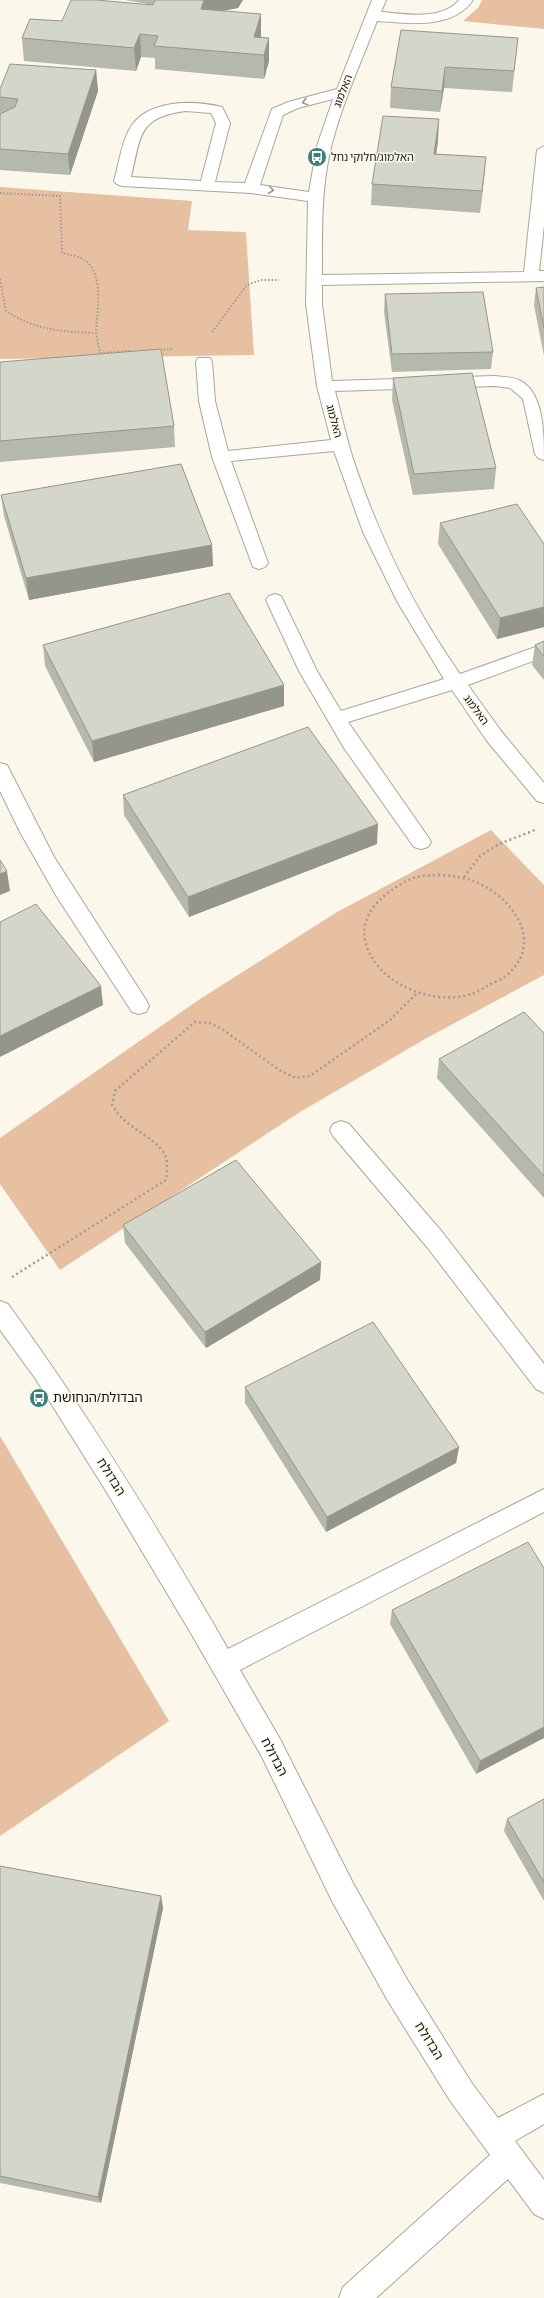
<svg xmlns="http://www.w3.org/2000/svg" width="544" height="2298" font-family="'Sofia Sans Condensed','Noto Sans Hebrew',sans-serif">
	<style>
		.green { fill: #e6c0a1 }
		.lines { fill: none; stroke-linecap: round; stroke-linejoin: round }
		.minor-casing { stroke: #a9a79a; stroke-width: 2 }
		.path-far1 { stroke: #9f9d93; stroke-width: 2; stroke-dasharray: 1.5 2; stroke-linecap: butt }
		.path { stroke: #9f9d93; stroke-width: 2.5; stroke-dasharray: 2 3; stroke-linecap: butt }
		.minor { fill: #fff; fill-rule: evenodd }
		.wall { fill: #b5b8ac }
		.shaded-wall { fill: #94968c }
		.building { fill: #d3d6c8; stroke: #94968c }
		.oneway { stroke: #969694 }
		.labels { text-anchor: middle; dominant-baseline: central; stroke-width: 3; stroke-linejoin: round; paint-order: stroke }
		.far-street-label { font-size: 11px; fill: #161611; stroke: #fbf8eb }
		.far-poi-label { font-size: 11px; fill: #161611; stroke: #fbf8eb; text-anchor: start }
		.poi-label { font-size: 13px; fill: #161611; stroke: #fbf8eb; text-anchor: start }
		.street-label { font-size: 13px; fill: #161611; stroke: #fbf8eb }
	</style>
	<rect width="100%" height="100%" fill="#fbf8eb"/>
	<path class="green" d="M482,0H544V29L463,21L478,8Z
		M0,187L192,201L188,230L246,232L254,355L0,359Z
		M491,830L544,885V975L425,1039L300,1112L60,1270L0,1184V1138L200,999L337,912Z
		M0,1436L169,1721L0,1836Z"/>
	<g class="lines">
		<defs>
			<path id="minor" d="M372,0H386L381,12C404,14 442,21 459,0H473C452,30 409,23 377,21C360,65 339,110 329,156C321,195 322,235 322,275L524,272L537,150L544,146V225L539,271H544V281L322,285V304L332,381L495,376C503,377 512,377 519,380C544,392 544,433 544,460L538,458L535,454L523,399L510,388L495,386L335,391C341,413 346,437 353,459C378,534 414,609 460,674L544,644V657L468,685L501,731L544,783V803L537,801L487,741L452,690L348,722L428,837L431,842L428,847L421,849L414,847L344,748L299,671L266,600L269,596L275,594L281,596L317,671L341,711L444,679L398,603L363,532L334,451L231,461L268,563L265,567L259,569L253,567L212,457L199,401L196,362L198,358H210L212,362L215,401L228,451L331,440L317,386L306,304L308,201L251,193L122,186L117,184L114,181C119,164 121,145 129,130C145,99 193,100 222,107L230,123L215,182L245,183L272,109L288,102L337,89ZM333,99L317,146L309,192L260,185L283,115L298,108ZM186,111L211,113L216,123L201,181L131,177C141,137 137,117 186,111Z
				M0,763L7,765L54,857L146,1000L149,1006L146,1012L139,1014L132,1012L57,897L20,832L0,791Z
				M341,1121L349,1124L443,1233L544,1364V1393L536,1389L427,1247L333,1136L330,1130L333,1124Z
				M0,1301L8,1304C88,1414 160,1531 228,1649L544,1489V1512L240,1670L280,1739L353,1883L408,1981L471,2082L498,2118L544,2094V2124L515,2141L544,2180V2219L534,2214L508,2179L376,2298H339L343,2287L490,2155L451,2102L388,2001L333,1903L262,1757L192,1635L106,1491L35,1378L0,1330Z"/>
		</defs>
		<use href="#minor" class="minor-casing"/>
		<path class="path-far1" d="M0,193L60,196L62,253C70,255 79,256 86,261C104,276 97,312 96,333
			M0,279L6,311C35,330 62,332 96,333L100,353L131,351
			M212,332L247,285L261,280H279
			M160,350L173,349"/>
		<path class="path" d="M438,875C452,876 464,877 476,882C510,896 544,939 510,972C504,979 494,982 487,986C482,989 476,993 471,994C434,1006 380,985 367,947C355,915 385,891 411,879C419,875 429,876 438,875Z
			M464,877L480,856L499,844L535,830
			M12,1277L166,1180C167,1171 169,1158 162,1150C146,1132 127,1129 112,1105L115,1091L195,1022L210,1023L222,1029L279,1070L296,1078L310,1076L390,1020L416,994"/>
		<use href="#minor" class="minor"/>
	</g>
	<path class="wall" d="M125,0H243L238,8L222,11L261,37L269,38V61L264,79L155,69V58L141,57L136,71L24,61L22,38L62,21L153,5Z
		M518,38L512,92L444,88L440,112L390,108L391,87Z
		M96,70L98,91L70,175L0,170V89Z
		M438,141L436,154L486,157L480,213L371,205L372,184Z
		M544,287V356L534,305L536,288Z
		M385,294L493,352L491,369L392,372L384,312Z
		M0,362L174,426L175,447L0,462Z
		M393,378L496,468L494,489L413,495L392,400Z
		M1,495L212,545L213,566L29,600L4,516Z
		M440,523L544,544V627L497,639L438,544Z
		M544,641V680L532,665L535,645Z
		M43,645L284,706L94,762L45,666Z
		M123,795L377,844L189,917L124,815Z
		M544,1033V1198L437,1078L439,1059Z
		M123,1225L321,1262L320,1280L206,1348L125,1243Z
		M245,1387L459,1447L456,1463L326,1532L245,1403Z
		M544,1568L476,1774L390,1624L392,1610Z
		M544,1799V1901L504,1831L507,1819Z
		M0,1866L161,1896L163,1908L101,2203L0,2183Z"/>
	<path class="shaded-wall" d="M204,0H243L238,8L207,14L201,9Z
		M261,14V37H254Z
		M140,34L141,57L136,71L134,48Z
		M269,38V61L264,79V55Z
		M445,67L444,88L440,112L442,91Z
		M96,70L98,91L70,175L68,154Z
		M439,119L438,141L433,175L434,154Z
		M486,157L484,179L480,213L482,191Z
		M212,545L213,566L29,600L26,578Z
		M544,607V627L497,639L500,618Z
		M284,685V706L94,762L92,741Z
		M378,824L377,844L189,917L188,897Z
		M7,871L10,891L0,895V874Z
		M101,986L103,1005L0,1057V1036Z
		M321,1262L320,1280L206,1348L205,1332Z
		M459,1447L456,1463L326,1532L327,1517Z
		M544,1727V1738L476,1774L480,1761Z
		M161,1896L163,1908L101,2203L98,2197Z"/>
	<path class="building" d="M71,0H96L153,5L155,0H204L201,9L261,14L254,37L269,38L264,55L154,46L158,36L140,34L134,48L22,38L30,19L62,21Z
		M401,30L518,38L514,71L445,67L442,91L391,87Z
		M10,64L96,70L68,154L0,149V114L15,107L18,99L0,97V89Z
		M383,116L439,119L434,154L486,157L482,191L372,184Z
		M544,287V328L536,288Z
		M483,292L493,352L392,354L385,294Z
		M161,349L174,426L0,441V362Z
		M472,373L496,468L414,474L393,378Z
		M181,464L212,545L26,578L1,495Z
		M517,504L544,544V607L500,618L440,523Z
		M229,593L284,685L92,741L43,645Z
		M544,641V656L535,645Z
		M308,727L378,824L188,897L123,795Z
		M0,860L7,871L0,874Z
		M36,904L101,986L0,1036V922Z
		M524,1012L544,1033V1176L439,1059Z
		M236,1160L321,1262L205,1332L123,1225Z
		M373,1322L459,1447L327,1517L245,1387Z
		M528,1542L544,1568V1727L480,1761L392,1610Z
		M544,1799V1882L507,1819Z
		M0,1866L161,1896L98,2197L0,2176Z"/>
	<defs><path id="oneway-chevron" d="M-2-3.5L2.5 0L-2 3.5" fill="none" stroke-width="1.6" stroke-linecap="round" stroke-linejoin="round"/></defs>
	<g class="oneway">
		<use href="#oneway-chevron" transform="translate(305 102) rotate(165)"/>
		<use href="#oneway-chevron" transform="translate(271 190) rotate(7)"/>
	</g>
	<defs>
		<symbol id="bus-disc" viewBox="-11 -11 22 22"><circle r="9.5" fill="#39817d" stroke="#fbf8eb"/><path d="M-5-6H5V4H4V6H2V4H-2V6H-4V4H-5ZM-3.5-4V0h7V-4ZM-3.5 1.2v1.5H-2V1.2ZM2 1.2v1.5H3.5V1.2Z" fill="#fff"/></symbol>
	</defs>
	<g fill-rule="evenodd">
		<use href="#bus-disc" x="306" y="146" width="22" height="22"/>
		<use href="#bus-disc" x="28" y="1387" width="22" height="22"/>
	</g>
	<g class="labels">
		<g class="far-street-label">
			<text transform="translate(343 91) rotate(-69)">האלמוג</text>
			<text transform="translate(334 421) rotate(75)">האלמוג</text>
			<text transform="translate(476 710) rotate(53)">האלמוג</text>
		</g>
		<g class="far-poi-label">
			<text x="331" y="157">האלמוג/חלוקי נחל</text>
		</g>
		<g class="poi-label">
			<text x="53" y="1398">הבדולת/הנחושת</text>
		</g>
		<g class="street-label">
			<text transform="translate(111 1477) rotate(58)">הבדולח</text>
			<text transform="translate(274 1757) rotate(62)">הבדולח</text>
			<text transform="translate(429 2041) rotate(58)">הבדולח</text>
		</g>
	</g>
</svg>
